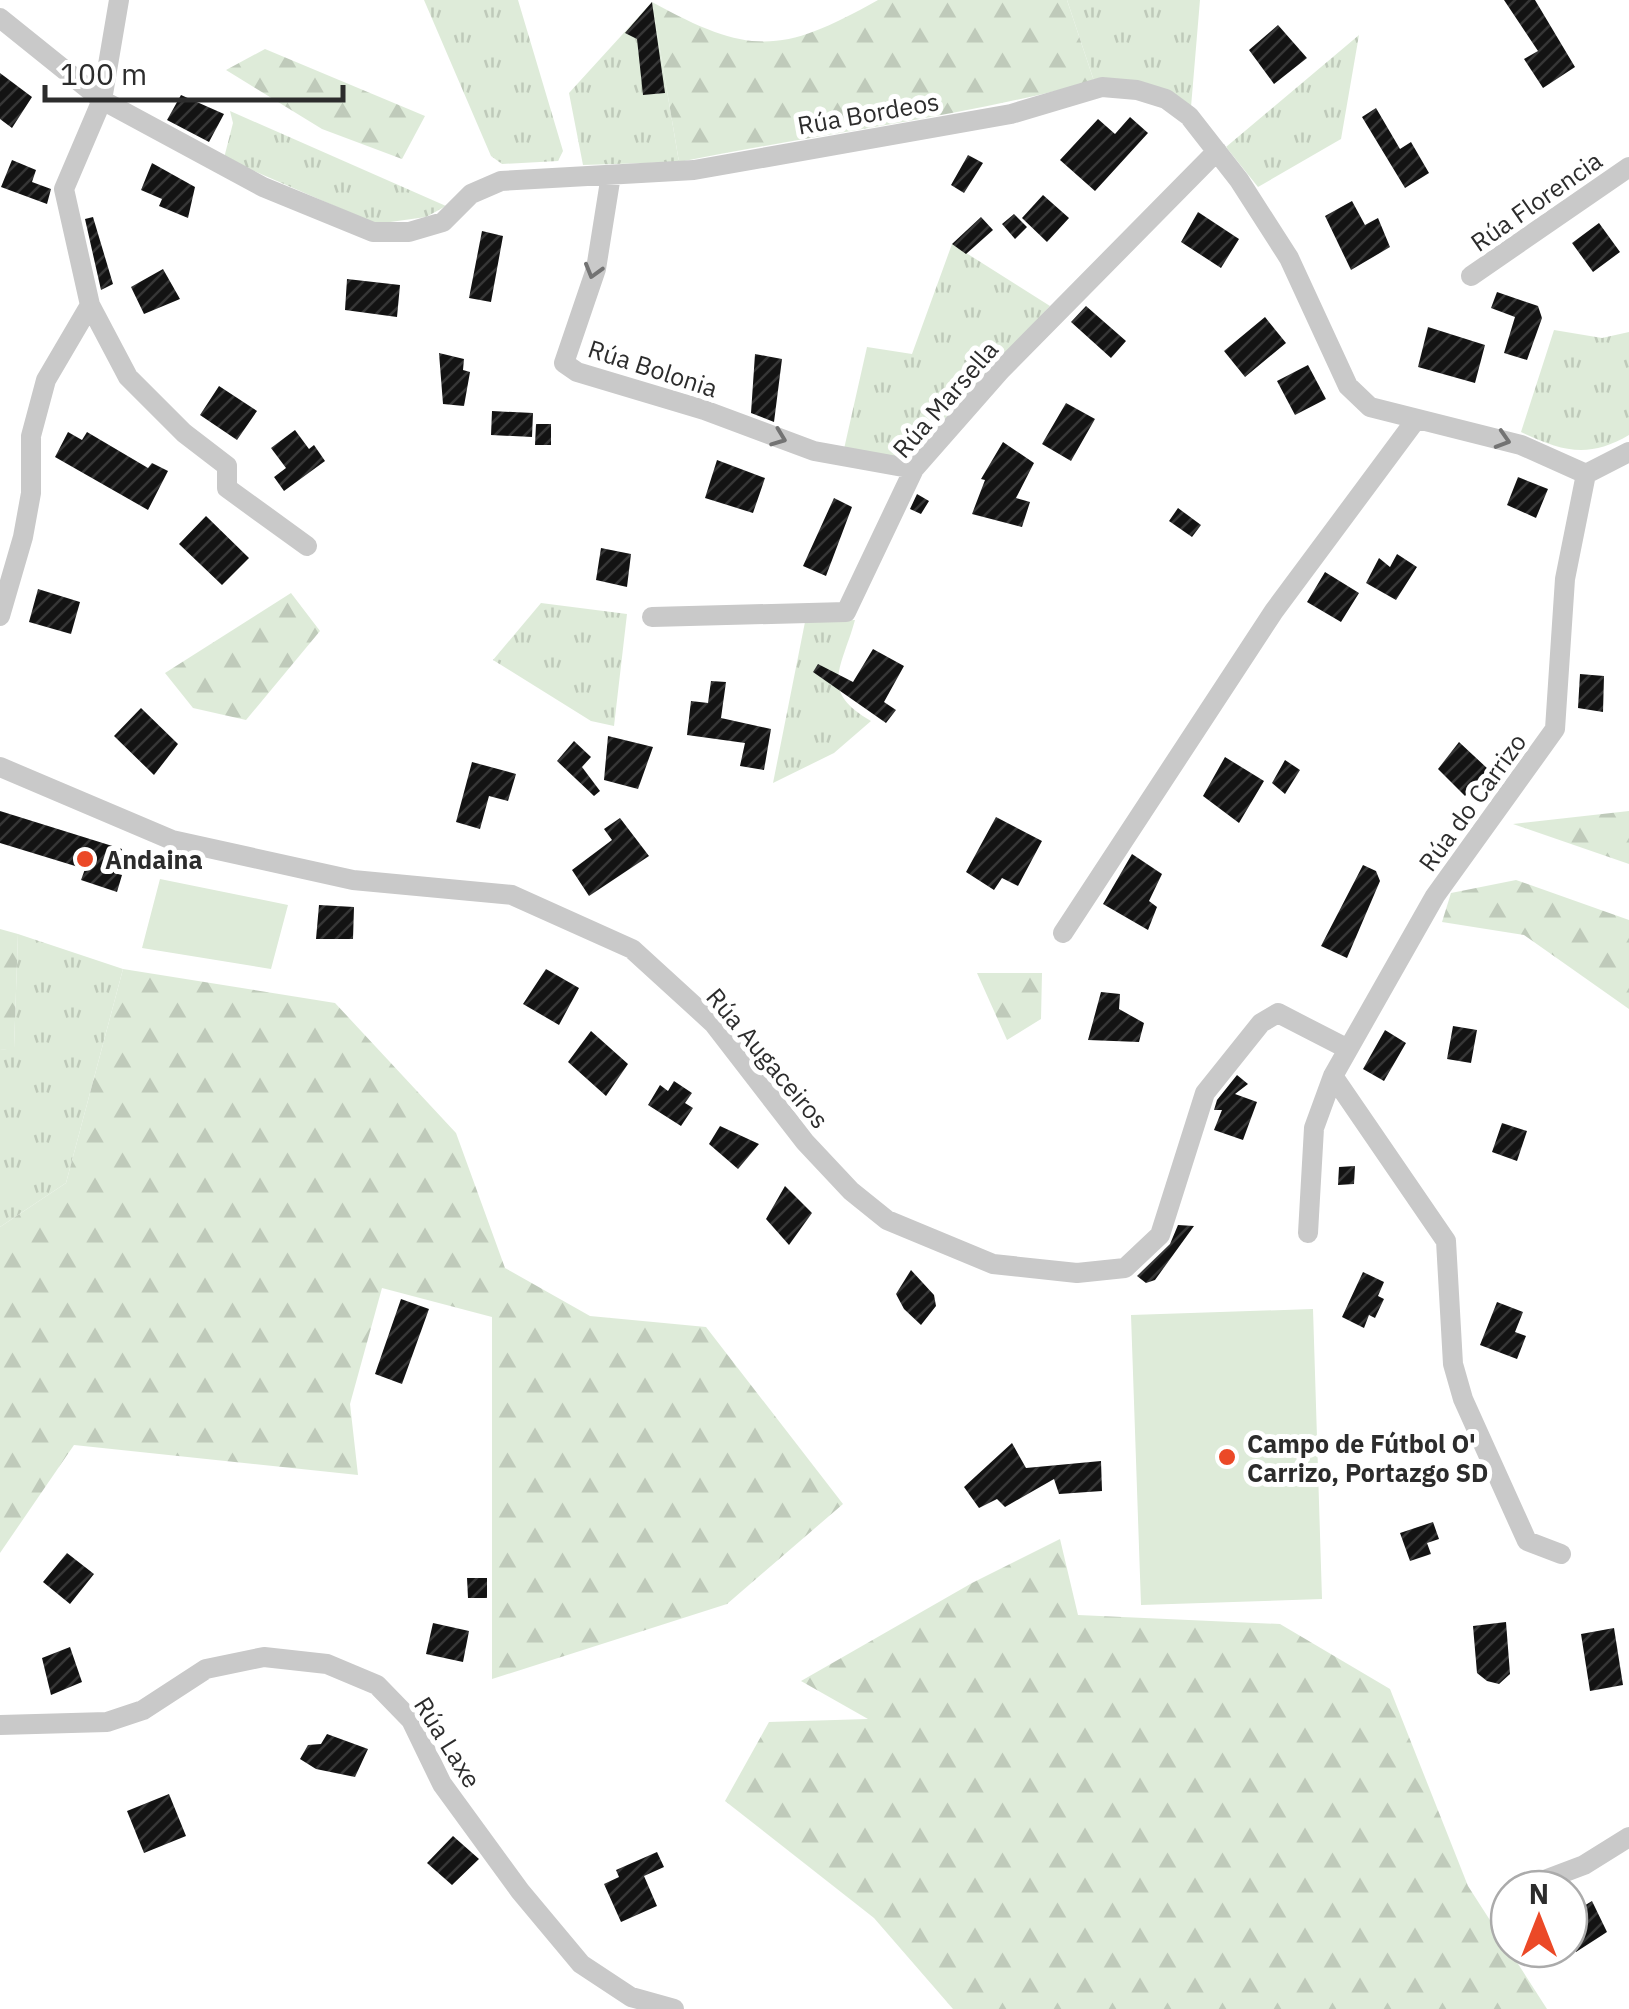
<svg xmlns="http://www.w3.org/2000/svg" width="1629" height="2009" font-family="'IBM Plex Sans',sans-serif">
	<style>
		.grass { fill: url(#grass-tufts) }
		.forest { fill: url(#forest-firs) }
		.pitch { fill: #deebd9 }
		.building { fill: url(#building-hatch) }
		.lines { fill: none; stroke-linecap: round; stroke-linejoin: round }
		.minor { stroke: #c9c9c9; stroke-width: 20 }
		.oneway { stroke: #737373 }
		.poi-dot { fill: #eb4927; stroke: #fff; stroke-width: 4 }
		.labels { text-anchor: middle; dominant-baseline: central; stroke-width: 10; stroke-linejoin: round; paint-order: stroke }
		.street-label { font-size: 25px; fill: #2c2c2c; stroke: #fff }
		.poi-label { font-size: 25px; font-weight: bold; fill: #2c2c2c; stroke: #fff; text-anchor: start }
	</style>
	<defs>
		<pattern id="grass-tufts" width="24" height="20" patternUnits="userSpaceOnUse" patternTransform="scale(2.5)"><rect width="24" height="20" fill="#deebd9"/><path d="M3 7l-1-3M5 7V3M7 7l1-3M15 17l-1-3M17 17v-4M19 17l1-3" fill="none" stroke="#bfcaba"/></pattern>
		<pattern id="forest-firs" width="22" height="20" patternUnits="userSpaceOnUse" patternTransform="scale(2.5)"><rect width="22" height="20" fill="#deebd9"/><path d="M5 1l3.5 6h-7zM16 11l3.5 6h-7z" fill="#bfcaba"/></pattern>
		<pattern id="building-hatch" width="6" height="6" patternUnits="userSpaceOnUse" patternTransform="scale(2.5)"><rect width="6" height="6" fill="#131313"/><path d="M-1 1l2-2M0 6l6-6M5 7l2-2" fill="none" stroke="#363636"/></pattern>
	</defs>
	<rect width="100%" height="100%" fill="#fff"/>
	<path class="grass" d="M424,0H518L563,151L558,161L502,164L491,156Z
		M1067,0H1200L1191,107L1094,81Z
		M652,2L679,162L583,165L569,93Z
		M1359,35L1341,139L1258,187L1226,147Z
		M230,111L446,206L426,217L376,224L224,158L233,123Z
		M952,244L1050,306L914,452L899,460L844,449L867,347L912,354Z
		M1554,330L1602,338L1629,332V435C1588,459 1562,451 1521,432Z
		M541,603L627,614L614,726L591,721L493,660Z
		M855,620C841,670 819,691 871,721L834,753L773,783L805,622Z
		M18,934L123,969L66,1183L0,1227V1050L14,1048Z"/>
	<path class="forest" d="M878,0H1067L1094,81C958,118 817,134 679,162L652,2C750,56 782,54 878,0Z
		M265,49L425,116L402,159L322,129L226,70Z
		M291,593L320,631L246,720L193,708L165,673Z
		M1629,811V864L1513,824Z
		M1516,880L1629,920V1009L1524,935L1442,922L1451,893Z
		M0,929L18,934L14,1049L0,1050Z
		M123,969L335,1003L456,1133L505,1268L590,1316L706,1327L843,1504L727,1604L492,1679V1317L382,1288L350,1404L358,1475L74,1445L0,1553V1227L66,1183Z
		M977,973H1042L1041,1019L1007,1040Z
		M1060,1539L1078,1615L1280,1624L1390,1689L1468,1886L1547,2009H953L874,1918L725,1801L769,1722L868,1719L801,1681L972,1583Z"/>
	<path class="pitch" d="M160,879L288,905L271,969L142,948Z
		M1313,1309L1322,1599L1141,1605L1131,1315Z"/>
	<path class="building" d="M1504,0H1535L1575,67L1543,88L1524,59L1538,51Z
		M652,2L665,93L643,95L637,39L625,33Z
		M1278,25L1307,58L1274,84L1249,50Z
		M0,73L32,97L12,128L0,119Z
		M181,95L224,114L209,142L167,120Z
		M1376,108L1400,149L1411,142L1429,173L1405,188L1362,117Z
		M1130,117L1148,133L1095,191L1060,160L1098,119L1115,134Z
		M968,155L983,163L964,193L951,185Z
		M12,160L36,170L32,182L51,189L47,204L1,187Z
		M152,163L195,187L188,218L159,206L162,199L141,190Z
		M1043,195L1069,218L1047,242L1022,218Z
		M1352,201L1365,225L1378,218L1390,247L1351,270L1325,216Z
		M1198,212L1239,239L1221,268L1181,242Z
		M1014,214L1027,227L1015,239L1002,224Z
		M93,217L113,284L101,290L85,219Z
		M981,217L993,230L966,254L952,244Z
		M1599,223L1620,252L1593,272L1572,243Z
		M482,231L503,236L491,302L469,298Z
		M163,269L180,299L144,314L131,287Z
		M347,279L400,285L397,317L345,310Z
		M1497,292L1538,306L1542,318L1527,360L1504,353L1515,317L1491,308Z
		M1086,306L1126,341L1111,358L1071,322Z
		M1265,317L1286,343L1245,377L1224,351Z
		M1428,327L1485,345L1475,383L1418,367Z
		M439,353L464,359L463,370L470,372L464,406L443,404Z
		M755,354L782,359L774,422L751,413Z
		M1308,365L1326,399L1295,415L1277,381Z
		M219,386L257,411L237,440L200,415Z
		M1066,403L1095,419L1071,461L1042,444Z
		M492,411L533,413L532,437L491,435Z
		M536,424H551V445H535Z
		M295,430L309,449L314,445L325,461L284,491L274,477L286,468L271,448Z
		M68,432L82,440L87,432L148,468L152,463L168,471L148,510L55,457Z
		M1003,442L1034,463L1016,498L1030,502L1022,527L972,514L985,480L981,479Z
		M717,460L765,478L753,513L705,498Z
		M1518,477L1548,489L1536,518L1507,505Z
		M917,494L929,501L921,514L910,509Z
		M834,498L852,507L826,576L803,566Z
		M1178,508L1201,525L1192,537L1169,521Z
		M206,516L249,558L222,585L179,544Z
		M601,548L631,554L627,587L596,580Z
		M1397,554L1417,567L1396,600L1366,583L1379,558L1390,567Z
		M1325,572L1359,593L1341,622L1307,602Z
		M38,589L80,602L71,634L29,622Z
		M873,649L904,666L884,702L896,710L886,723L813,672L818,664L853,682Z
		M1580,674L1604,676L1603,712L1578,708Z
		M711,681L726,682L721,718L771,729L764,770L740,766L745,743L687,735L691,701L708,703Z
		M141,708L178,744L154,775L114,736Z
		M608,736L653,747L638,789L604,780Z
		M574,741L591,757L582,767L600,791L594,796L557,761Z
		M1459,742L1488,769L1465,796L1438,769Z
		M1225,757L1264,781L1239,823L1203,796Z
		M1285,760L1300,770L1285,794L1272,783Z
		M472,762L516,774L508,801L489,796L480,829L456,822Z
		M0,811L122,849L114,873L122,875L117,892L81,880L85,869L0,843Z
		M996,817L1042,841L1018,886L1002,878L994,890L966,872Z
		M620,818L649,856L589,896L572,870L612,840L604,829Z
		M1132,854L1162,874L1149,901L1157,907L1148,930L1103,904Z
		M1363,865L1376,871L1380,881L1347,958L1321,946Z
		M319,905L354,907L353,939H316Z
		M546,969L579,988L559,1025L523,1004Z
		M1101,992L1120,994L1119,1009L1144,1023L1139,1042L1088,1040Z
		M1453,1026L1477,1030L1471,1063L1447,1059Z
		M1385,1030L1406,1043L1384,1081L1363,1069Z
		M591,1031L628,1064L606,1096L568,1062Z
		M1237,1075L1248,1084L1235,1094L1257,1102L1243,1140L1214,1130L1222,1110H1214L1217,1100Z
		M674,1081L692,1093L685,1103L693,1108L681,1126L648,1105L660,1085L668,1091Z
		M1502,1123L1527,1131L1517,1161L1492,1152Z
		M720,1126L759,1144L738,1169L709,1144Z
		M1355,1166L1354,1184L1338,1185L1339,1167Z
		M785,1186L812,1213L789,1245L766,1219Z
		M1178,1225L1194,1226L1155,1280L1146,1283L1137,1276L1170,1244Z
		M911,1270L934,1295L936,1306L921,1325L904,1309L896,1294Z
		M1363,1272L1384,1282L1378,1296L1384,1299L1375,1318L1369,1315L1364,1328L1342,1317Z
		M401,1299L429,1309L402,1384L375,1374Z
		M1497,1302L1523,1312L1515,1332L1526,1336L1517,1359L1480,1345Z
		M1012,1443L1026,1468L1101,1461L1102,1491L1059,1494L1054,1479L1005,1507L997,1499L979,1508L964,1487Z
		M1433,1522L1439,1539L1427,1543L1431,1554L1410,1561L1400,1533Z
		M67,1553L94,1574L70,1604L43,1582Z
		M467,1578H487V1598H468Z
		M1506,1622L1510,1674L1499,1684L1487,1681L1477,1673L1473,1626Z
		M433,1623L469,1631L463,1662L426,1654Z
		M1614,1628L1623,1685L1590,1691L1581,1634Z
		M70,1647L82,1682L51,1695L42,1658Z
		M327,1734L368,1749L355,1777L316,1769L300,1759L308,1745L321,1744Z
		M169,1794L186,1836L144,1853L127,1811Z
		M453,1836L479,1859L452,1885L427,1863Z
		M657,1852L664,1867L644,1876L657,1906L621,1922L604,1884L619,1877L616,1870Z
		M1592,1901L1607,1932L1576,1952L1569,1934V1915Z"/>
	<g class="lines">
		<path class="minor" d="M0,18L102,100L263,187L373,232H409L443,222L471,194L501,181L694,170L1011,114L1102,87L1137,90L1166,99L1189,116L1239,180L1289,258L1348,386L1370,407L1521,445L1586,474L1629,452
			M611,175L596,269L564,363L577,372L704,410L814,451L914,469
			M1471,276L1629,167
			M90,305L128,377L184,433L227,466V488L307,546
			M0,616L23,537L31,493V436L46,380L90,305L64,189L102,100L119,0
			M652,617L846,612L914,469L1001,370L1217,151
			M0,767L172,840L353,880L512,895L632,949L713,1023L805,1142L851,1191L887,1220L993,1264L1077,1273L1125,1268L1160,1235L1205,1093L1261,1023L1278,1013L1348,1049
			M1063,933L1274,611L1415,421
			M1333,1076L1446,1241L1453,1364L1463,1399L1527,1541L1561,1554
			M1308,1233L1314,1128L1333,1076L1435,896L1555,729L1565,579L1586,474
			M0,1725L107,1722L143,1710L206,1669L264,1657L327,1664L377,1685L411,1720L442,1784L520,1891L581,1964L631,1997L674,2009
			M1539,1882L1584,1865L1629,1837"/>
	</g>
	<defs><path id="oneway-chevron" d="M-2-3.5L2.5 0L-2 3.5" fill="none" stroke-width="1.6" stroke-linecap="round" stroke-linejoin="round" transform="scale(2.5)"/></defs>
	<g class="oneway">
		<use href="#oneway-chevron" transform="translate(593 271) rotate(106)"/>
		<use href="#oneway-chevron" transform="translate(779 438) rotate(21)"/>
		<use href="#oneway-chevron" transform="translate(1503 440) rotate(17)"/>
	</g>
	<g class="poi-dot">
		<circle cx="85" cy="859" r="10"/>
		<circle cx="1227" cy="1457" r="10"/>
	</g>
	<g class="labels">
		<g class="street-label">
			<text transform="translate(868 113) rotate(-10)">Rúa Bordeos</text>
			<text transform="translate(1536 201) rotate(-35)">Rúa Florencia</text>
			<text transform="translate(653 368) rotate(18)">Rúa Bolonia</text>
			<text transform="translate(945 399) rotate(-49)">Rúa Marsella</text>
			<text transform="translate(1472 802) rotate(-54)">Rúa do Carrizo</text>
			<text transform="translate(768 1058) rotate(50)">Rúa Augaceiros</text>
			<text transform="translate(448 1742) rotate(58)">Rúa Laxe</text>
		</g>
		<g class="poi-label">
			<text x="105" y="859">Andaina</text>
			<text x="1247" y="1443">Campo de Fútbol O'<tspan x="1247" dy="29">Carrizo, Portazgo SD</tspan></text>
		</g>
	</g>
	<g transform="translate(1539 1919)"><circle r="48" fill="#ffffff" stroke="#ababab" stroke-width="2.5"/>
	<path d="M0-8L18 38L0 25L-18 38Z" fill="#eb4927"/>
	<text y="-15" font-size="28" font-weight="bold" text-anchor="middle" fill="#2c2c2c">N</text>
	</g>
	<path d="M45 85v15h298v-15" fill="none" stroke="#2c2c2c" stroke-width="5"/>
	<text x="60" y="85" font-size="30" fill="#2c2c2c" stroke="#ffffff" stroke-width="8" paint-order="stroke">100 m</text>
</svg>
